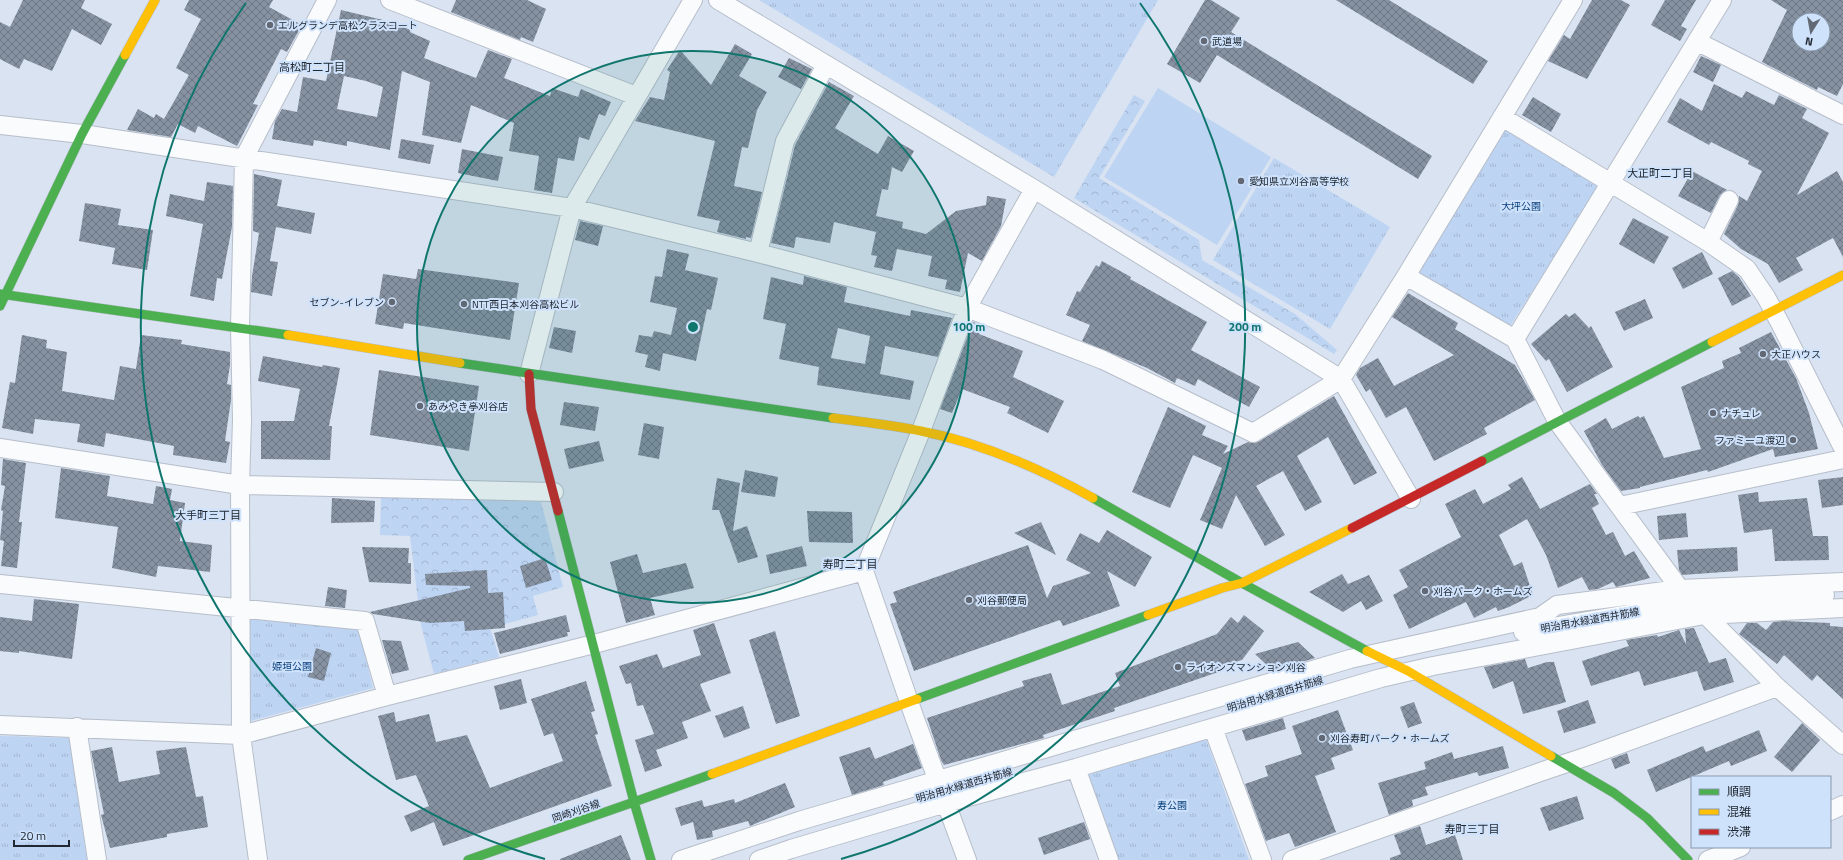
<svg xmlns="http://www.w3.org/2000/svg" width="1843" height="860" font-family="'Titillium Web','Noto Sans JP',sans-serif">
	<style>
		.forest { fill: url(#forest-crowns) }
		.park { fill: url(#park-tufts) }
		.garden { fill: #bdd4f3 }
		.building { fill: url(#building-cross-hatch); fill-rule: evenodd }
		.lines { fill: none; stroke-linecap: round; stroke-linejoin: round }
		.street-casing { stroke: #b7beca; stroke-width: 20 }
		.fast-casing { stroke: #b7beca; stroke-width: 10 }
		.slow-casing { stroke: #b7beca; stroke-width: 10 }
		.jam-casing { stroke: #b7beca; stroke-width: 10 }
		.street { stroke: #f9fbfd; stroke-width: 18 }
		.fast { stroke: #4caf50; stroke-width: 9 }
		.slow { stroke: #ffc107; stroke-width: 9 }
		.jam { stroke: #c62828; stroke-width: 9 }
		.ring { fill: none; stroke: #0f766e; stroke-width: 2 }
		.poi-dot { fill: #626975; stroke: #cfe2fc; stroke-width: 1.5 }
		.labels { text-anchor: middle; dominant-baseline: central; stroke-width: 4; stroke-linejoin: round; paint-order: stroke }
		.poi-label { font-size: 10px; fill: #212831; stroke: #cfe2fc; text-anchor: start }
		.park-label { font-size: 10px; fill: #073e7b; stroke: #cfe2fc }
		.street-label { font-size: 10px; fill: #212831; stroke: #cfe2fc }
		.neighbourhood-label { font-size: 11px; fill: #212831; stroke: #cfe2fc }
		.centre { fill: #0f766e; stroke: #cfe2fc; stroke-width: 2 }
		.ring-label { font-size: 12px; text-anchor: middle; font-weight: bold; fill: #0f766e; stroke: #cfe2fc; stroke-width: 4; stroke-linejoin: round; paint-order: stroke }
	</style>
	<defs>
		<pattern id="forest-crowns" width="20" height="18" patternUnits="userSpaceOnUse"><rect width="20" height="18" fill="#bdd4f3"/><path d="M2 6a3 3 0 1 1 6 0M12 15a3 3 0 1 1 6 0" fill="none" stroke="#a2b6d1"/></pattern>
		<pattern id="park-tufts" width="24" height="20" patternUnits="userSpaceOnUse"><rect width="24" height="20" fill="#bdd4f3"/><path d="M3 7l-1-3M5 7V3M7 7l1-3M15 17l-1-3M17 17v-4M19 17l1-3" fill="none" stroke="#a2b6d1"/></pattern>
		<pattern id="building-cross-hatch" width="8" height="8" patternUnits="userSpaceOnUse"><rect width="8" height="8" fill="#8692a1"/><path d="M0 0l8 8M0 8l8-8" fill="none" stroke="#6d7784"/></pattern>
	</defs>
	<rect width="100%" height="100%" fill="#dae3f2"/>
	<path class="forest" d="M1134,95L1145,101L1099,178L1199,240L1202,260L1295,314L1337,350L1334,354L1074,198Z
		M381,497L541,502L563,587L533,596L538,615L490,628L499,657L434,674L421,625L410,536L380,535Z"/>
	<path class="park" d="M759,0H1158L1054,177Z
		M1503,127L1599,187L1510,326L1417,271Z
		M1274,158L1390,227L1330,329L1213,260Z
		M250,618L359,630L373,688L250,721Z
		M0,736L69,738L87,860H0Z
		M1206,739L1249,860H1116L1085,774Z"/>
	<path class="garden" d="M1158,88L1271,157L1217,245L1104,177Z"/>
	<path class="building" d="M23,0H85L81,8L112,24L101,45L72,29L52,71L24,59L19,69L0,59V22L10,27Z
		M189,0H273L269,7L302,25L287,52L281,49L253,104L258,105L237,146L198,126L195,133L178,124L171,137L127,130L138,109L154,118L156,114L164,119L189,75L176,68L201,19L184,10Z
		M456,0H527L546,9L533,42L521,37L520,40L451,12Z
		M1205,0H1211L1240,18L1231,32L1432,156L1418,179L1217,55L1200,83L1167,64Z
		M1336,0H1389L1488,61L1473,84Z
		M1592,0H1621L1630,5L1587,79L1548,61L1564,35L1570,39Z
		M1665,0H1696L1681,26L1687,29L1680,41L1651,25Z
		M1771,0H1843V84L1837,96L1818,87L1817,90L1762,62L1787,10ZM1799,20H1823V44H1799Z
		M341,10L383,20L411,30L410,32L430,41L424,58L476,78L488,50L512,59L504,78L550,96L552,88L578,97L581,89L611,102L605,116L599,114L589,140L579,137L574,161L558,158L552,193L534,190L539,156L509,151L514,123L471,105L461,143L422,135L430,82L402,71L390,150L347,141V146L314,140L313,146L272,139L275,121L282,109L297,112L303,77L326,81ZM344,76L366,81L383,87L377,117L337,109Z
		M735,44L752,54L739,76L767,92L757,110L748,148L742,147L734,186L762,192L751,238L746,237V239L717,232L720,221L697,216L715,141L635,121L650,97L664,100L670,72L667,70L680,50L711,85Z
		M1701,56L1721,65L1713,82L1693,72Z
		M789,58L812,69L801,89L778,77Z
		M829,82L854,96L835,128L878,154L888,136L914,151L902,172L892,167L888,190L882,189L876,216L903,222L902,228L926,234L956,211L986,205L987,196L1006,199L1001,226L982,261L968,253L960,292L945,289L947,280L928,276L932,256L897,249L892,271L874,267L877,256L871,255L876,232L834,222L830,243L796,237L794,248L771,243L795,145Z
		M1714,84L1742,98L1746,91L1774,105L1779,95L1807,109L1802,118L1829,133L1797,195L1837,171L1843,182V257L1833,238L1796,258L1803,270L1779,283L1768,264L1741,249L1724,234L1738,205L1739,196L1747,201L1762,171L1748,164L1749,161L1711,142L1709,145L1667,122L1680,98L1702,111Z
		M1533,97L1561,114L1551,132L1522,115Z
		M401,139L434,145L430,164L398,158Z
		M462,149L503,157L498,181L458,173Z
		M1692,171L1727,190L1720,195L1711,213L1678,196Z
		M254,174L282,180L277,206L315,213L311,234L276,227L270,261L278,262L272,296L251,292L252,276L259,233L253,231Z
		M207,182L233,186L232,227L222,279L217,278L214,301L190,296L203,224L166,216L170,194L204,201Z
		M85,203L121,209L118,225L153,230L147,270L112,264L115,248L79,241Z
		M1633,218L1669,237L1654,264L1619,244Z
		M580,221L603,226L598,246L575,240Z
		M667,249L689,254L685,270L718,278L711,310L707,309L696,361L663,353L660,371L645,367L648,355L635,352L639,335L652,337L654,331L671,335L677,308L650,302L655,276L662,277Z
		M1702,252L1713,274L1683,289L1672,268Z
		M1102,261L1131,277L1130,279L1207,322L1191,350L1260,387L1249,407L1198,379L1195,386L1177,378L1175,383L1147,368L1082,341L1090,325L1066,315L1077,291L1080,292L1096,265L1099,267Z
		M418,269L519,283L510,340L404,323L403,329L375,324L383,274L416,279Z
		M1732,271L1739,277L1751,296L1732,306L1718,278Z
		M804,276L847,287L844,302L910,316L911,310L952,318L938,357L885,346L880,374L914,381L910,400L817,385L819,367L779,359L786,324L763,319L771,277L803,285ZM838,328L870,336L865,364L831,358Z
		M1408,293L1458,323L1455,329L1515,365L1535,400L1484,428L1487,434L1434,461L1406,407L1386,418L1370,389L1366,392L1356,375L1360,368L1378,358L1394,386L1454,355L1392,317Z
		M1645,299L1653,318L1624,331L1615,312Z
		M1575,313L1589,328L1591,326L1613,367L1567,392L1549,359L1546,361L1531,344L1566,314L1569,317Z
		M973,322L982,325L979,334L1023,351L1013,377L1064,401L1048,433L1007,413L1010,407L962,389L952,413L940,409Z
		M554,327L576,331L572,353L549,348Z
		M1771,332L1796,378L1809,413L1818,449L1775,457L1773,449L1708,472L1707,470L1640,487V488L1621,491L1602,465L1584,431L1606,418L1612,429L1638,416L1640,418L1644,416L1664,458L1701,449L1681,387L1724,368L1722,361L1741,353L1739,348Z
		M22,335L47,340L46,348L67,352L62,391L114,400L120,366L136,369L141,335L182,340L181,344L230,352V365L227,384L231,385V400L225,441L230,442L226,463L173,455L174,446L106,433L104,447L77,442L80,424L35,419L33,434L2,428L10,382L15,383Z
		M263,356L322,367L323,365L340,368L329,426H332L330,460L261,459V421H294L300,389L258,381Z
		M379,370L479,386L469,451L370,435Z
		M1334,396L1377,473L1354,485L1328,437L1297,456L1322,502L1305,511L1283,471L1256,486L1285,535L1265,546L1236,495L1222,529L1200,520L1222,468L1193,455L1170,508L1132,492L1168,407L1206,426L1202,435L1228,446L1223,454L1248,442L1253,443L1258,442Z
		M564,402L599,407L595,431L560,425Z
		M644,423L664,427L659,459L638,455Z
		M599,441L604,461L569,469L564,449Z
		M3,459L26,463L19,522H22L17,568L1,566L4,541L0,540L3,511L1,510L5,486L1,485Z
		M61,468L110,476L107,496L153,504L156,486L172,489L170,500L185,503L180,541L212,545L210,572L158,566L156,577L112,568L118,527L55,518Z
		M745,470L778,477L775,497L741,492Z
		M1522,477L1540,509L1590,484L1597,494H1594L1599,504L1592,508L1606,535L1613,532L1625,556L1634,551L1650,578L1616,587L1613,582L1598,589L1589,590L1582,577L1558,588L1546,555L1527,519L1499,535L1514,566L1522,562L1533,595L1509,607L1498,611L1496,607L1474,618L1466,602L1409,629L1393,595L1408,587L1399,570L1461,537L1445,504L1475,489L1483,504L1511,489L1508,485Z
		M1843,477V505L1822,508L1818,480Z
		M717,478L740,483L733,531L747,526L758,557L738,563L719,510H712Z
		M1758,492L1759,502L1807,498L1813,536H1828L1829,560L1775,561L1772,529L1744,533L1738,495Z
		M332,498L375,501L374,522L331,523Z
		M807,511L852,512L853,543L809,542Z
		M1686,513L1688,537L1659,540L1657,516Z
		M1041,522L1056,555L1014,533Z
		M1107,530L1152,557L1135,587L1107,571L1120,606L1063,626L1060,620L914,671L890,604L897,602L893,592L1028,545L1047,598L1053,586L1091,573L1066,560L1080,533L1099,543Z
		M802,546L807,566L770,574L766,555Z
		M362,547L409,548L408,563H411V584L369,582Z
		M1737,547L1738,571L1682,575L1679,570L1677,550Z
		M637,554L643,573L686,563L694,588L650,598L655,615L626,623L610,562Z
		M545,558L552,580L526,588L520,566Z
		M487,570L488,593L503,592L505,628L465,631L464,621L430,623L373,614L370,612L470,588V586L426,585L425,574Z
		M1342,574L1348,584L1369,575L1383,601L1366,610L1361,601L1343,612L1309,592Z
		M328,587L347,590L345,608L325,606Z
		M34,599L79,604L72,659L19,651V653L0,651V617L32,621Z
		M566,615L570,632H567L568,636L500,654L494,633Z
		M1244,615L1264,631L1242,660L1225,665L1227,669L1114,708L1115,711L1043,735L1044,738L944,765L941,760L927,718L1024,686L1022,681L1051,673L1062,705L1120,686L1115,673L1217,634L1231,617L1238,623Z
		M1784,621L1830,623V626L1843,627V699L1817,675L1812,681L1784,655L1777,664L1739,634L1747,623H1757L1766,630L1773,622Z
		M714,623L731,673L700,684L711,711L682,722L688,738L656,750L662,766L645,772L635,740L654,734L643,705L637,706L631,683L626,684L619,666L657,654L663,668L701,655L693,630Z
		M1694,628L1709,663L1726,658L1734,682L1704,691L1697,671L1644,686L1639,671L1591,686L1582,661L1629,646L1626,640L1657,635L1658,637L1679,630L1686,644L1685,629Z
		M775,631L800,716L776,724L749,640Z
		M382,640L401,641L409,670L392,674Z
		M1298,642L1315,658L1273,671L1255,654Z
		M316,648L331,653L324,681L308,677Z
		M1525,659L1528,668L1547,662H1554L1566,702L1523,714L1513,681L1493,689L1484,667Z
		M521,679L527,703L500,710L494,686Z
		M586,681L595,711L591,712L598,734L595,735L612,786L443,846L434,822L411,832L404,816L429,806L416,775L396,780L378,716L394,712L396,722L429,714L436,742L467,735L490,788L563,761L553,733L544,736L531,699Z
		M1588,700L1596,723L1564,733L1557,711Z
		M1414,702L1422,723L1408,728L1400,707Z
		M743,706L750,728L724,738L715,716Z
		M1338,710L1353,750L1331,758L1335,769L1315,776L1336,832L1295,847L1289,833L1266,841L1245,784L1268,776L1265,766L1302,754L1292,726Z
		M1283,718L1286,729L1246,741L1242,730Z
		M1802,723L1820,740L1792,772L1774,757Z
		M1759,730L1767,751L1731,766L1729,761L1656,792L1647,770L1703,746L1706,752Z
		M913,744L922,768L883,782L884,785L852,795L839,757L870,747L875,759Z
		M1503,746L1509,768L1479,776L1477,772L1425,787L1428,795L1412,800L1413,806L1389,815L1378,783L1426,769L1424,762L1452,752L1454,759Z
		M112,747L119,782L160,774L156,751L186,747L196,797L203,796L208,827L167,834V837L110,848L101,815L104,814L91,751Z
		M1627,753L1630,763L1615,769L1611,759Z
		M785,783L795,807L750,826L748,821L712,831L713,837L697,840L693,822L681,826L675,808L702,800L704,807L734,799L735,803Z
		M1577,796L1584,819L1549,831L1540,808Z
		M1084,822L1090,839L1044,855L1038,838Z
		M1420,826L1426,845L1455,835L1463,860H1390V858L1401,854L1394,835Z
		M621,835L631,860H560V859Z"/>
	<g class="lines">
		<defs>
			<path id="street" d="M390,0L636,96
				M718,0L1034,189L1341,379L1411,499
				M1698,42L1843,115
				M1502,117L1708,242L1747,269L1766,297L1781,325L1843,448
				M0,125L82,134L572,208L758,253L967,308L1103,360L1253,433L1341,379L1406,276L1573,0
				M1708,242L1729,200
				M758,253L785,141L826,65
				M1406,276L1515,339L1557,421L1680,589L1777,687L1843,745
				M1515,339L1722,0
				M529,374L572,208L693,0
				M0,448L240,485L554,492
				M1620,506L1843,459
				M864,571L921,431L967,308L1034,189
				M0,584L365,621L387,696
				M1523,632L1693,603L1825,595
				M0,725L241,735L387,696L594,644L864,571L915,719L967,860
				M77,727L97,860
				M1213,728L1262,860
				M1076,768L1109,860
				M1830,811L1843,805
				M258,860L241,735L240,485L242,420L240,327L244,158L327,0
				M681,860L799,821L1350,659L1540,617L1557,605L1680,589L1843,582
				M759,860L791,849L946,803L1076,768L1381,678L1433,666L1704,615L1843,608
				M1292,860L1546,770L1588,756L1777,687
				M1708,860L1741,847"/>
			<path id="fast" d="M0,294L288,335
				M0,306L82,134L125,55
				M460,363L833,418
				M1482,461L1712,342
				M1093,498L1242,583L1367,651
				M558,511L634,802L712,774
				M917,699L1148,615
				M1551,756L1614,793L1647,818L1688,860
				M468,860L634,802L651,860"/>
			<path id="slow" d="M125,55L155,0
				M288,335L460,363
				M1712,342L1843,275
				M833,418C862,422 892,425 921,431C982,443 1039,468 1093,498
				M1148,615L1222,588L1242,583L1352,528
				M1367,651L1408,671L1551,756
				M712,774L917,699"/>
			<path id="jam" d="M529,374L531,409L558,511
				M1352,528L1482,461"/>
		</defs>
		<use href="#street" class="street-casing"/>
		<use href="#fast" class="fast-casing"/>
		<use href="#slow" class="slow-casing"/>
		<use href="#jam" class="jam-casing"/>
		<use href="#street" class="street"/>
		<use href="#fast" class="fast"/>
		<use href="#slow" class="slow"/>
		<use href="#jam" class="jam"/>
	</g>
	<circle cx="693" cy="327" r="276" fill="#0f766e" fill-opacity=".12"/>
	<g class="ring">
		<circle cx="693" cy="327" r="276"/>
		<path d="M545 859A552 552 0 0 1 246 3M1140 3A552 552 0 0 1 841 859"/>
	</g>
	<g class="poi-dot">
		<circle cx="270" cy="25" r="4"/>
		<circle cx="1204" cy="41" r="4"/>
		<circle cx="1241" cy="181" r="4"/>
		<circle cx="392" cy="302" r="4"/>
		<circle cx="464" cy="304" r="4"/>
		<circle cx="1763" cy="354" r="4"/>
		<circle cx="420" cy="406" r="4"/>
		<circle cx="1713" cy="413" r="4"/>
		<circle cx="1793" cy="440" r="4"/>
		<circle cx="1425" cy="591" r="4"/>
		<circle cx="969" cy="600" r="4"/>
		<circle cx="1178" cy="667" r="4"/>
		<circle cx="1322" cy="738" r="4"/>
	</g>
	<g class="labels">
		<g class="poi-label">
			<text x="278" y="25">エルグランデ高松クラスコート</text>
			<text x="1212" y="41">武道場</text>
			<text x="1249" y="181">愛知県立刈谷高等学校</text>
			<text x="384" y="302" text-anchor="end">セブン-イレブン</text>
			<text x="472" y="304">NTT西日本刈谷高松ビル</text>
			<text x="1771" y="354">大正ハウス</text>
			<text x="428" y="406">あみやき亭刈谷店</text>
			<text x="1721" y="413">ナチュレ</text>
			<text x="1785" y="440" text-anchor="end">ファミーユ渡辺</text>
			<text x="1433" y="591">刈谷パーク・ホームズ</text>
			<text x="977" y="600">刈谷郵便局</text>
			<text x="1186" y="667">ライオンズマンション刈谷</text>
			<text x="1330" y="738">刈谷寿町パーク・ホームズ</text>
		</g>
		<g class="park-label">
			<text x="1521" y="206">大坪公園</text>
			<text x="292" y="666">姫垣公園</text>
			<text x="1172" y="805">寿公園</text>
		</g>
		<g class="street-label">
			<text transform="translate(1590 620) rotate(-10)">明治用水緑道西井筋線</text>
			<text transform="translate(1275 694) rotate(-17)">明治用水緑道西井筋線</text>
			<text transform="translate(964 785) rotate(-16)">明治用水緑道西井筋線</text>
			<text transform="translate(576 811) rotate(-19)">岡崎刈谷線</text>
		</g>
		<g class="neighbourhood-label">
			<text x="312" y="67">高松町二丁目</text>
			<text x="1660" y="173">大正町二丁目</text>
			<text x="208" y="515">大手町三丁目</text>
			<text x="850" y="564">寿町二丁目</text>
			<text x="1472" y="829">寿町三丁目</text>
		</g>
	</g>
	<circle cx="693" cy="327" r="6" class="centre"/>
	<g class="ring-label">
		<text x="969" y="331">100 m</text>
		<text x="1245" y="331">200 m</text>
	</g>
	<rect x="1691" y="776" width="140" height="72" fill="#cfe2fc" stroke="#8998ab"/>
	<rect x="1699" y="789" width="20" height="6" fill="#4caf50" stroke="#8998ab"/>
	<text x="1727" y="796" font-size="12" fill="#212831">順調</text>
	<rect x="1699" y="809" width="20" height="6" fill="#ffc107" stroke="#8998ab"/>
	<text x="1727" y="816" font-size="12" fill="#212831">混雑</text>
	<rect x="1699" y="829" width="20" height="6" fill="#c62828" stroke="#8998ab"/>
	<text x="1727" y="836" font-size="12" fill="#212831">渋滞</text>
	<g transform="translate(1811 32) rotate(191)"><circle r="19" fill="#cfe2fc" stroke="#8998ab"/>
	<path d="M0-3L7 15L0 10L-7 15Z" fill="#626975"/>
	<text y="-6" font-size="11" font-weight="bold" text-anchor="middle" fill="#212831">N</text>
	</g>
	<path d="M14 840v6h55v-6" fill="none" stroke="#212831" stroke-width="2"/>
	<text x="20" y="840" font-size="12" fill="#212831" stroke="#cfe2fc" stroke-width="3" paint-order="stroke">20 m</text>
</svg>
